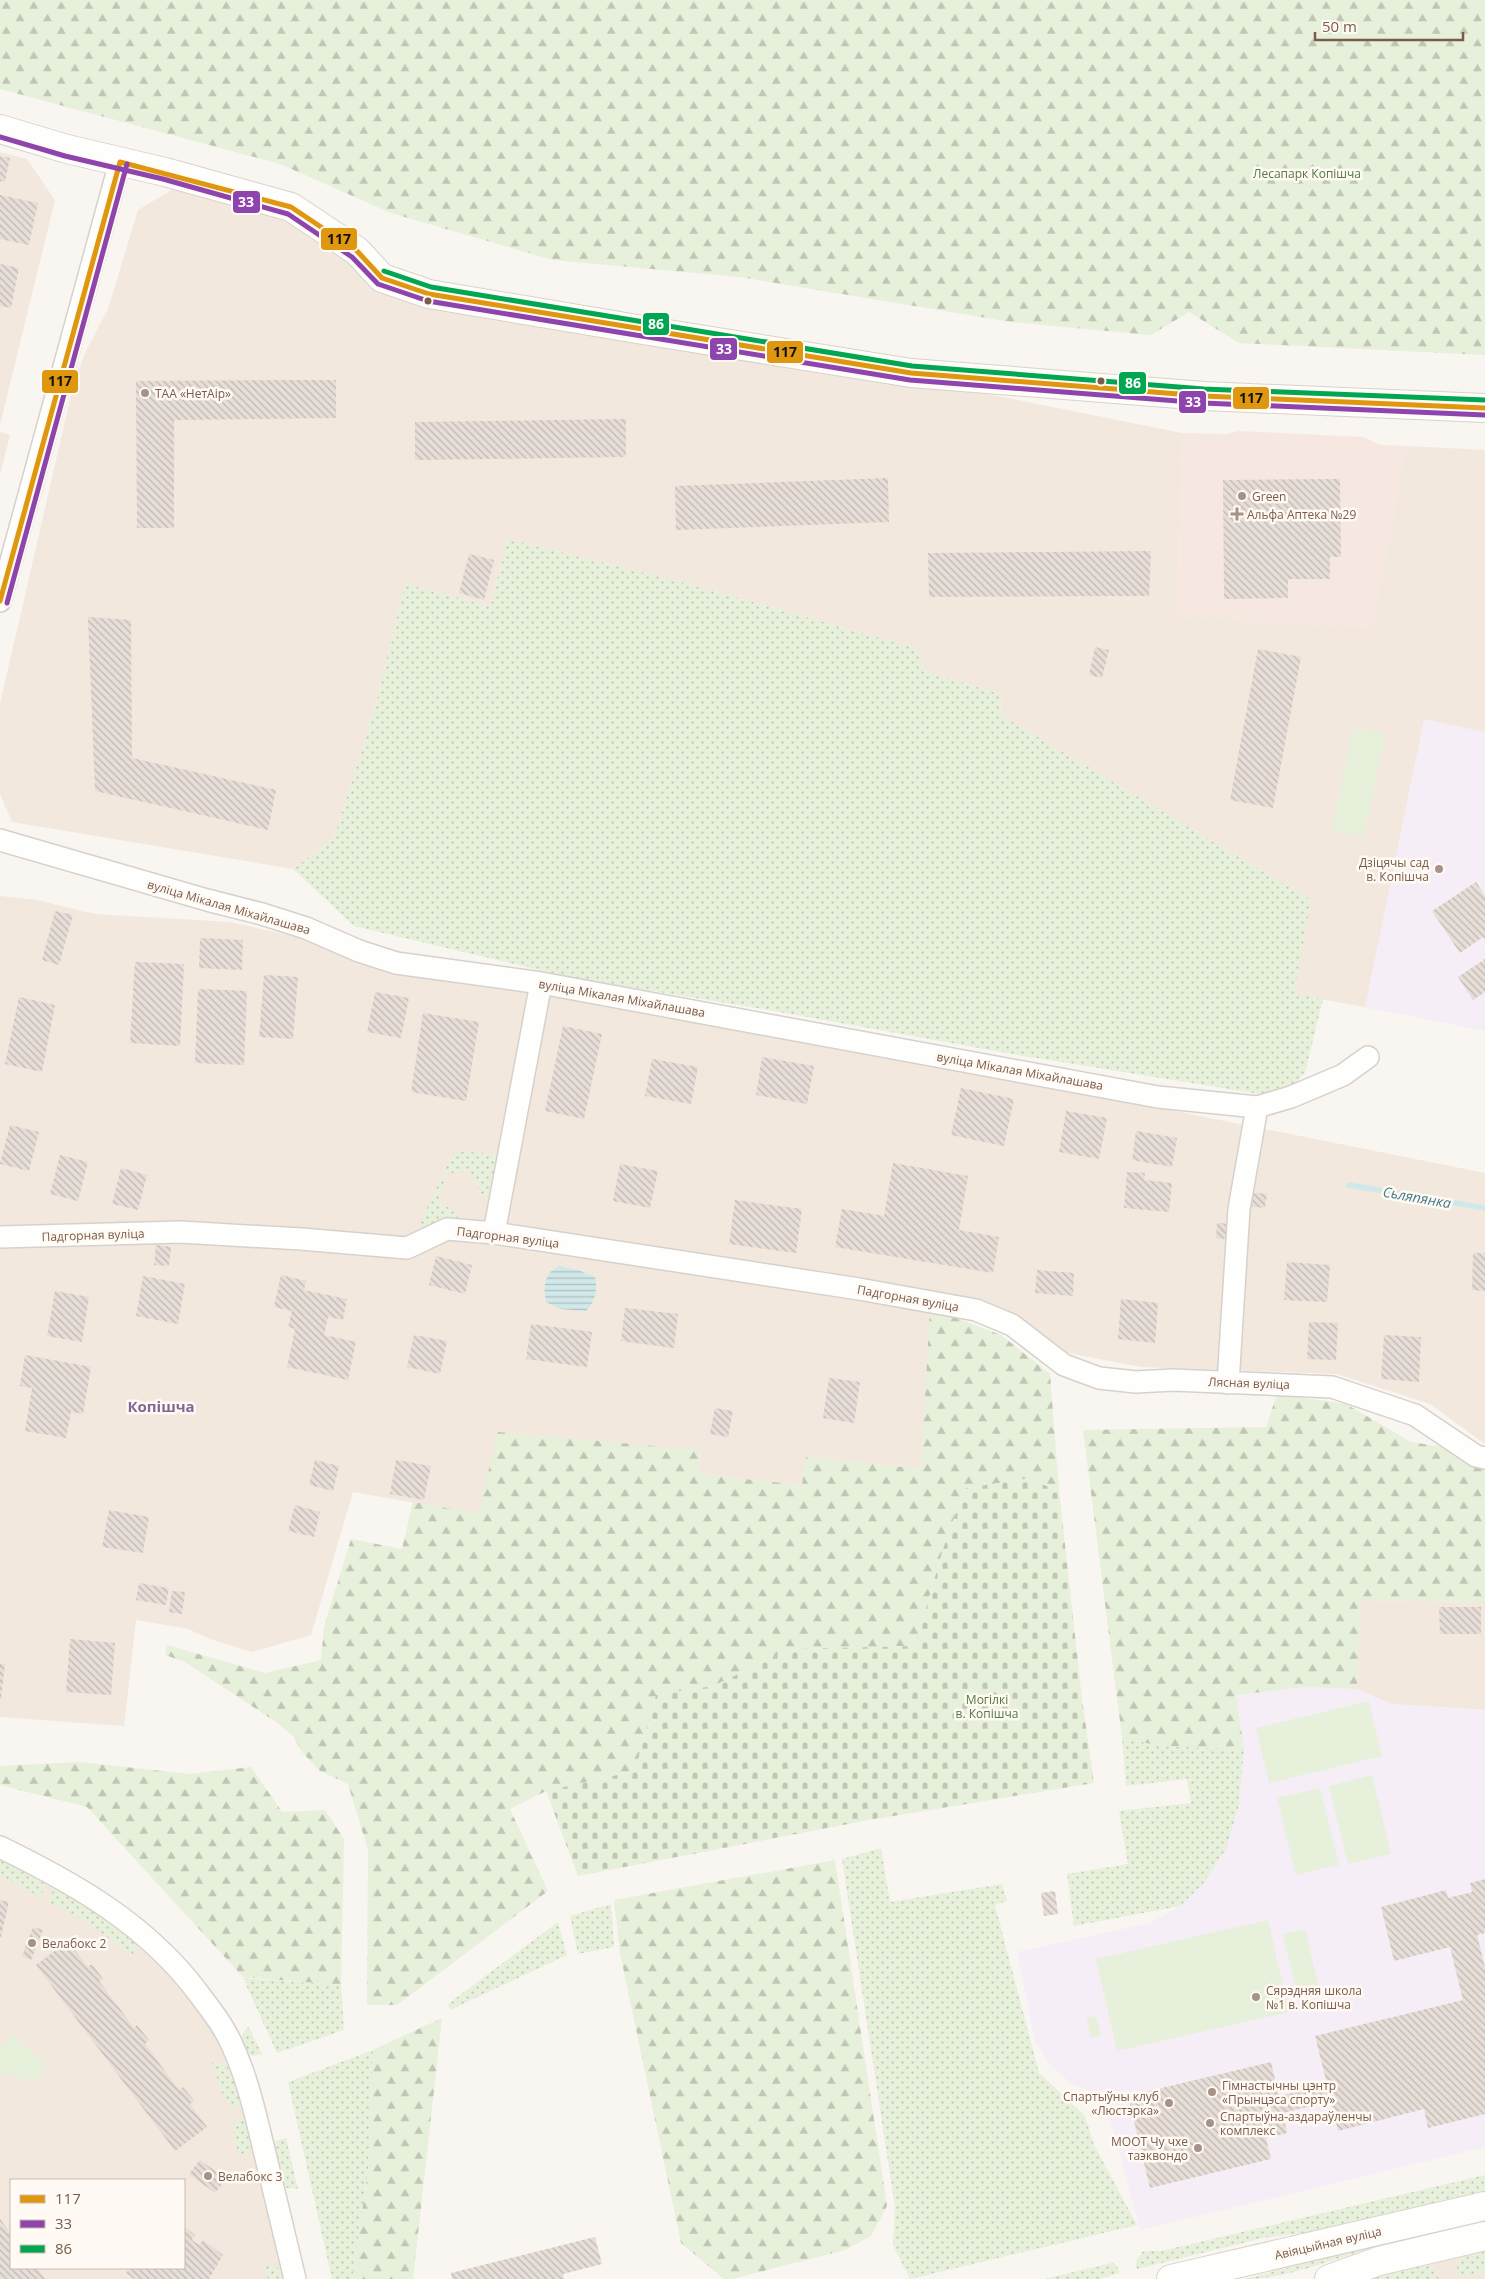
<svg xmlns="http://www.w3.org/2000/svg" width="1485" height="2279" font-family="'Open Sans',sans-serif">
	<style>
		.residential { fill: #f2e8de; fill-rule: evenodd }
		.commercial { fill: #f6e8e1 }
		.education { fill: #f6eef6 }
		.grass { fill: url(#grass-dots) }
		.forest { fill: url(#forest-firs) }
		.cemetery { fill: url(#cemetery-stones) }
		.pitch { fill: #e7f0db }
		.water { fill: url(#water-rules) }
		.lines { fill: none; stroke-linecap: round; stroke-linejoin: round }
		.stream { stroke: #d0e8ea; stroke-width: 5.5 }
		.building { fill: url(#building-back-hatch) }
		.street-casing { stroke: #d7d1cb; stroke-width: 24 }
		.secondary-casing { stroke: #d9d2cb; stroke-width: 30 }
		.street { stroke: #fefefd; stroke-width: 21 }
		.secondary { stroke: #fefefd; stroke-width: 28 }
		.bus-1-casing { stroke: #fffaf3; stroke-width: 9 }
		.bus-2-casing { stroke: #fffaf3; stroke-width: 9 }
		.bus-3-casing { stroke: #fffaf3; stroke-width: 9 }
		.bus-1 { stroke: #de970f; stroke-width: 5 }
		.bus-2 { stroke: #8e44ad; stroke-width: 5 }
		.bus-3 { stroke: #00a651; stroke-width: 5 }
		.bus-dot { fill: #7a5c4d; stroke: #fffaf3; stroke-width: 2 }
		.poi-dot { fill: #a69286; stroke: #fffaf3; stroke-width: 2 }
		.labels { text-anchor: middle; dominant-baseline: central; stroke-width: 5; stroke-linejoin: round; paint-order: stroke }
		.park-label { font-size: 12px; fill: #537a41; stroke: #fffaf3 }
		.poi-label { font-size: 12px; fill: #7a5c4d; stroke: #fffaf3; text-anchor: start }
		.street-label { font-size: 12px; fill: #7a5c4d; stroke: #fffaf3 }
		.water-label { font-size: 14px; font-style: italic; fill: #437c86; stroke: #fffaf3 }
		.quarter-label { font-size: 15px; font-weight: bold; fill: #846695; stroke: #fffaf3 }
		.line-badge { stroke: #fffaf3; stroke-width: 2 }
		.badge-label { font-size: 14px; text-anchor: middle; font-weight: bold; fill: #fff }
		.pale-badge-label { font-size: 14px; text-anchor: middle; font-weight: bold; fill: #111 }
	</style>
	<defs>
		<pattern id="grass-dots" width="8" height="8" patternUnits="userSpaceOnUse" patternTransform="scale(1.25)"><rect width="8" height="8" fill="#e7f0db"/><path d="M2 2h.1M6 6h.1" fill="none" stroke="#c0c6b4" stroke-width="1.8" stroke-linecap="round"/></pattern>
		<pattern id="forest-firs" width="22" height="20" patternUnits="userSpaceOnUse" patternTransform="scale(1.25)"><rect width="22" height="20" fill="#e7f0db"/><path d="M5 1l3.5 6h-7zM16 11l3.5 6h-7z" fill="#c0c6b4"/></pattern>
		<pattern id="cemetery-stones" width="16" height="16" patternUnits="userSpaceOnUse" patternTransform="scale(1.25)"><rect width="16" height="16" fill="#e7f0db"/><path d="M2 7V4a2 2 0 0 1 4 0v3zM10 15v-3a2 2 0 0 1 4 0v3z" fill="#c0c6b4"/></pattern>
		<pattern id="water-rules" width="6" height="5" patternUnits="userSpaceOnUse" patternTransform="scale(1.25)"><rect width="6" height="5" fill="#d0e8ea"/><path d="M0 2.5h6" fill="none" stroke="#aebfc0"/></pattern>
		<pattern id="building-back-hatch" width="6" height="6" patternUnits="userSpaceOnUse" patternTransform="scale(1.25)"><rect width="6" height="6" fill="#e6ded7"/><path d="M-1 5l2 2M0 0l6 6M5-1l2 2" fill="none" stroke="#bfb7b1"/></pattern>
	</defs>
	<rect width="100%" height="100%" fill="#f9f5f0"/>
	<path class="residential" d="M0,152L27,159L55,200L0,425Z
		M180,185L294,215L398,284L943,385L1182,433L1178,616L1372,628L1406,446L1485,450V1029L1293,994L1311,900L1001,715L1000,694L924,671L916,648L681,582L508,539L490,606L405,584L376,704L334,838L293,869L12,822L0,794V704L74,382L86,351L108,309L138,210Z
		M0,432L10,435L0,475Z
		M0,896L37,900L95,914L230,922L596,1004L1150,1106L1485,1173V1444L1430,1404L1337,1374L1141,1367L1068,1353L1031,1339L931,1308L921,1469L806,1457L802,1485L698,1474L700,1450L478,1514L353,1492L311,1635L252,1652L213,1640L188,1629L136,1620L124,1726L0,1717Z
		M1360,1600L1485,1602V1710L1391,1704L1357,1689Z
		M0,1859L12,1864L131,1935L164,1967L218,2039L240,2100L283,2279H0ZM11,2180H184V2268H11Z
		M1485,2249V2279H1368L1381,2273Z"/>
	<path class="commercial" d="M1239,431L1363,437L1380,445L1406,446L1372,628L1178,616L1182,433L1226,434Z"/>
	<path class="education" d="M1424,719L1485,732V1031L1365,1007Z
		M1304,1687L1357,1689L1391,1704L1485,1710V2147L1140,2230L1104,2096L1072,2084L1051,2066L1035,2041L1017,1952L1150,1923L1180,1906L1239,1805L1244,1749L1235,1695Z"/>
	<path class="grass" d="M508,539L681,582L916,648L924,671L1000,694L1001,715L1311,900L1294,994L1323,999L1305,1073L1294,1084L1260,1094L1018,1055L763,1009L573,978L354,926L293,869L334,838L376,704L405,584L490,606Z
		M454,1151L497,1154L492,1193L484,1199L472,1175L467,1171L446,1174L438,1201L460,1215L457,1220L427,1227L419,1225Z
		M1122,1737L1159,1746L1244,1749L1239,1805L1226,1849L1202,1885L1180,1906L1074,1926L1067,1874L1128,1864L1119,1811L1191,1803L1187,1779L1126,1786Z
		M881,1848L890,1902L1002,1884L1007,1901L995,1905L1039,2073L1085,2116L1094,2145L1137,2225L910,2279L893,2245L895,2207L842,1859Z
		M0,1857L48,1881L40,1897L0,1875Z
		M56,1885L135,1938L137,1944L132,1956L89,1923L47,1901Z
		M611,1904L614,1947L578,1954L570,1916Z
		M558,1922L567,1955L450,2010L448,2004Z
		M243,1978L341,1985L344,2030L277,2053Z
		M249,2027L262,2054L253,2056L244,2052C241,2041 239,2035 249,2027Z
		M373,2050L368,2172L352,2279H332L288,2082Z
		M218,2062C237,2068 238,2088 243,2105L232,2107L224,2098L212,2063Z
		M246,2117L252,2144L248,2152L239,2156L233,2132V2123L239,2118Z
		M286,2138L298,2189L287,2188L282,2185L272,2147L275,2141Z
		M1485,2175V2192L1318,2231L1263,2238L1137,2269L1135,2263L1143,2251H1161Z
		M1485,2219V2223C1444,2233 1402,2241 1361,2252C1323,2262 1285,2279 1245,2279L1363,2248Z
		M1485,2251V2271L1458,2277L1457,2266L1463,2256Z
		M1112,2263L1117,2266L1119,2273L1100,2279H1044Z
		M1424,2265L1433,2268L1439,2279H1372L1382,2274Z
		M265,2266C276,2264 282,2270 286,2279H268Z"/>
	<path class="forest" d="M0,0H1485V355L1239,343L1189,312L1151,335L1011,322L740,277L553,260L391,213L280,164L0,89Z
		M930,1308L1001,1335L1050,1374L1059,1490L1026,1479L966,1488L947,1536L915,1646L791,1649L713,1686L656,1695L635,1771L546,1791L510,1809L548,1891L397,2005H367L368,1850L348,1784L320,1771L302,1752L294,1737L276,1722L185,1662L165,1655L167,1645L265,1673L321,1660L324,1627L351,1539L402,1549L413,1502L478,1514L498,1432L700,1450L698,1474L802,1485L806,1457L921,1469Z
		M1277,1394L1346,1404L1411,1442L1485,1454V1602L1360,1600L1357,1689L1304,1687L1236,1695L1244,1749L1159,1746L1122,1737L1083,1430L1266,1427Z
		M80,1762L189,1774L251,1767L282,1812L325,1810L344,1839L341,1985L243,1977L87,1807L0,1785V1766Z
		M835,1860L887,2206L871,2236L845,2250L732,2279H724L681,2243L620,1953L614,1900Z
		M442,2018L413,2279H352L368,2172L373,2050Z"/>
	<path class="cemetery" d="M1026,1479L1059,1490L1082,1699L1094,1783L869,1820L578,1876L546,1791L635,1771L656,1695L713,1686L791,1649L915,1646L947,1536L966,1488Z"/>
	<path class="pitch" d="M1354,727L1386,734L1363,837L1331,830Z
		M1369,1701L1382,1756L1269,1783L1256,1728Z
		M1372,1775L1391,1854L1348,1864L1329,1786Z
		M1320,1788L1339,1865L1296,1875L1277,1798Z
		M1268,1920L1289,2012L1117,2051L1096,1959Z
		M1305,1929L1319,1988L1297,1993L1283,1934Z
		M1096,2016L1101,2035L1091,2038L1086,2018Z
		M12,2034L46,2064L37,2082L0,2072V2049Z"/>
	<path class="water" d="M559,1266L578,1270L595,1277C598,1291 595,1301 586,1311L560,1309L546,1302C543,1287 544,1273 559,1266Z"/>
	<g class="lines">
		<path class="stream" d="M1349,1185L1485,1208"/>
	</g>
	<path class="building" d="M0,156L10,158L5,182L0,181Z
		M0,195L38,203L29,245L0,239Z
		M0,264L19,268L11,308L0,306Z
		M304,380H336V418L174,420V528H137L136,381Z
		M626,419V457L415,460V422Z
		M888,478L889,522L676,530L675,486Z
		M1340,479L1341,557H1330V579H1288V598L1224,599L1223,480Z
		M1151,551L1149,596L929,597L928,553Z
		M469,554L494,560L484,600L459,593Z
		M88,617L131,620L132,758L276,790L268,830L95,791Z
		M1095,647L1109,650L1102,678L1089,675Z
		M1258,649L1301,657L1273,808L1230,800Z
		M1476,882L1485,896V940L1483,937L1460,953L1432,911Z
		M55,911L73,915L59,965L42,960Z
		M200,938L243,940L242,970L199,968Z
		M1485,959V992L1473,1000L1458,977Z
		M135,962L184,964L180,1046L130,1043Z
		M264,975L298,977L293,1039L259,1037Z
		M198,989L247,991L244,1065L195,1063Z
		M375,992L409,998L401,1038L367,1032Z
		M19,997L55,1005L42,1072L5,1064Z
		M423,1013L479,1022L466,1101L411,1092Z
		M563,1026L602,1034L584,1119L545,1111Z
		M762,1057L814,1066L807,1104L756,1095Z
		M652,1059L698,1067L691,1104L645,1096Z
		M961,1088L1014,1099L1004,1146L951,1135Z
		M1066,1111L1107,1118L1099,1159L1059,1152Z
		M10,1125L39,1132L29,1171L0,1164Z
		M1136,1131L1177,1138L1172,1167L1132,1160Z
		M60,1155L88,1162L78,1201L50,1194Z
		M893,1163L968,1176L959,1230L999,1237L993,1273L835,1247L842,1209L884,1216Z
		M620,1164L658,1171L650,1208L613,1201Z
		M121,1168L147,1175L138,1210L112,1204Z
		M1127,1172L1145,1173L1144,1180L1172,1183L1169,1212L1124,1208Z
		M1247,1192L1267,1194L1265,1208L1245,1206Z
		M735,1200L802,1209L796,1253L729,1244Z
		M1217,1223L1235,1224L1234,1240L1216,1238Z
		M156,1245L171,1247L169,1266L154,1265Z
		M1473,1253H1485V1291L1472,1290Z
		M436,1256L472,1265L465,1294L429,1285Z
		M1287,1262L1330,1265L1327,1302L1284,1300Z
		M1037,1270L1074,1273L1073,1296L1035,1293Z
		M281,1275L306,1281L304,1290L347,1299L343,1320L328,1317L324,1335L356,1342L348,1380L287,1367L295,1329L288,1327L292,1311L274,1307Z
		M143,1276L185,1284L178,1324L136,1316Z
		M55,1291L89,1297L82,1342L47,1336Z
		M1121,1299L1158,1303L1155,1343L1118,1339Z
		M625,1308L678,1314L674,1348L621,1341Z
		M1309,1322L1338,1323L1336,1360L1307,1359Z
		M531,1324L592,1332L587,1367L526,1359Z
		M414,1335L447,1341L440,1374L407,1367Z
		M1384,1335L1421,1337L1419,1382L1381,1379Z
		M25,1355L91,1367L83,1414L71,1412L66,1438L25,1431L32,1388L20,1386Z
		M829,1378L860,1382L854,1423L823,1418Z
		M715,1408L733,1411L728,1437L710,1434Z
		M315,1460L339,1466L333,1491L309,1485Z
		M396,1460L431,1466L424,1500L390,1494Z
		M295,1505L320,1512L314,1537L288,1531Z
		M109,1510L149,1517L143,1553L102,1547Z
		M139,1583L169,1588L166,1605L136,1600Z
		M172,1591L185,1592L182,1614L169,1612Z
		M1439,1607H1481V1634H1440Z
		M70,1639L115,1643L111,1695L66,1692Z
		M0,1664H5L1,1699H0Z
		M1485,1879V1933L1477,1935L1485,1967V2114L1428,2128L1424,2109L1338,2131L1331,2101L1283,2113L1287,2133L1266,2138L1271,2159L1150,2188L1128,2096L1271,2062L1279,2096L1327,2084L1315,2036L1463,2000L1450,1947L1394,1961L1381,1907L1446,1890L1448,1898L1472,1892L1470,1883Z
		M1055,1891L1058,1914L1044,1916L1041,1893Z
		M0,1900L9,1902L1,1937H0Z
		M33,1927L43,1930L31,1960L22,1956Z
		M68,1941L88,1967L92,1964L103,1979L99,1981L134,2028L137,2025L149,2040L145,2044L179,2090L183,2087L194,2100L190,2104L207,2127L175,2151L36,1965Z
		M200,2160L226,2179L215,2193L189,2174Z
		M0,2219L11,2234V2268H37L45,2279H0Z
		M184,2226L195,2235L192,2240L199,2245L203,2240L223,2255L209,2279H134L126,2273L130,2268H184Z
		M595,2237L602,2264L563,2274L564,2279H452L451,2273Z"/>
	<g class="lines">
		<defs>
			<path id="street" d="M0,601L120,162
				M0,840L207,900L262,914L306,928L359,951L396,963L541,983L1158,1097L1257,1107L1291,1097L1343,1075L1368,1057
				M494,1233L541,983
				M0,1237L180,1232L301,1239L407,1248L447,1229L494,1233L859,1289L976,1310L1012,1325L1064,1365L1099,1378L1136,1382L1173,1380L1332,1387L1415,1415L1476,1456L1485,1458
				M1228,1383L1239,1209L1257,1107
				M0,1847C76,1884 148,1925 199,1994C211,2010 224,2026 232,2045C248,2079 256,2117 265,2154C275,2195 285,2237 295,2279"/>
			<path id="secondary" d="M0,129L67,149L165,172L291,207L357,251L382,278L429,294L649,331L911,373L1204,396L1485,408
				M1171,2279L1485,2206
				M1329,2279L1379,2261L1485,2236"/>
		</defs>
		<use href="#street" class="street-casing"/>
		<use href="#secondary" class="secondary-casing"/>
		<use href="#street" class="street"/>
		<use href="#secondary" class="secondary"/>
		<defs>
			<path id="bus-1" d="M120,162L291,207L357,251L382,278L429,294L911,373L1204,396L1485,408
				M0,601L120,162"/>
			<path id="bus-2" d="M0,137L65,156L163,179L288,214L352,257L378,284L428,301L910,380L1203,403L1485,415
				M7,603L127,164"/>
			<path id="bus-3" d="M384,271L431,287L912,366L1204,389L1485,400"/>
		</defs>
		<use href="#bus-1" class="bus-1-casing"/>
		<use href="#bus-2" class="bus-2-casing"/>
		<use href="#bus-3" class="bus-3-casing"/>
		<use href="#bus-1" class="bus-1"/>
		<use href="#bus-2" class="bus-2"/>
		<use href="#bus-3" class="bus-3"/>
	</g>
	<g class="bus-dot">
		<circle cx="428" cy="301" r="4.5"/>
		<circle cx="1101" cy="381" r="4.5"/>
	</g>
	<g class="poi-dot">
		<circle cx="145" cy="393" r="5"/>
		<circle cx="1242" cy="496" r="5"/>
		<path d="M1234.5 506.5h5v5h5v5h-5v5h-5v-5h-5v-5h5z"/>
		<circle cx="1439" cy="869" r="5"/>
		<circle cx="32" cy="1943" r="5"/>
		<circle cx="1256" cy="1997" r="5"/>
		<circle cx="1212" cy="2092" r="5"/>
		<circle cx="1169" cy="2103" r="5"/>
		<circle cx="1210" cy="2123" r="5"/>
		<circle cx="1198" cy="2148" r="5"/>
		<circle cx="208" cy="2176" r="5"/>
	</g>
	<g class="labels">
		<g class="park-label">
			<text x="1307" y="173">Лесапарк Копішча</text>
			<text x="987" y="1699">Могілкі<tspan x="987" dy="14">в. Копішча</tspan></text>
		</g>
		<g class="poi-label">
			<text x="155" y="393">ТАА «НетАір»</text>
			<text x="1252" y="496">Green</text>
			<text x="1247" y="514">Альфа Аптека №29</text>
			<text x="1429" y="862" text-anchor="end">Дзіцячы сад<tspan x="1429" dy="14">в. Копішча</tspan></text>
			<text x="42" y="1943">Велабокс 2</text>
			<text x="1266" y="1990">Сярэдняя школа<tspan x="1266" dy="14">№1 в. Копішча</tspan></text>
			<text x="1222" y="2085">Гімнастычны цэнтр<tspan x="1222" dy="14">«Прынцэса спорту»</tspan></text>
			<text x="1159" y="2096" text-anchor="end">Cпартыўны клуб<tspan x="1159" dy="14">«Люстэрка»</tspan></text>
			<text x="1220" y="2116">Спартыўна-аздараўленчы<tspan x="1220" dy="14">комплекс</tspan></text>
			<text x="1188" y="2141" text-anchor="end">МООТ Чу чхе<tspan x="1188" dy="14">таэквондо</tspan></text>
			<text x="218" y="2176">Велабокс 3</text>
		</g>
		<g class="street-label">
			<text transform="translate(229 907) rotate(16)">вуліца Мікалая Міхайлашава</text>
			<text transform="translate(622 998) rotate(10)">вуліца Мікалая Міхайлашава</text>
			<text transform="translate(1020 1071) rotate(10)">вуліца Мікалая Міхайлашава</text>
			<text transform="translate(93 1235) rotate(-2)">Падгорная вуліца</text>
			<text transform="translate(508 1237) rotate(7)">Падгорная вуліца</text>
			<text transform="translate(908 1298) rotate(10)">Падгорная вуліца</text>
			<text transform="translate(1249 1383) rotate(2)">Лясная вуліца</text>
			<text transform="translate(1328 2243) rotate(-13)">Авіяцыйная вуліца</text>
		</g>
		<g class="water-label">
			<text transform="translate(1417 1197) rotate(10)">Сьляпянка</text>
		</g>
		<g class="quarter-label">
			<text x="161" y="1406">Копішча</text>
		</g>
	</g>
	<g class="line-badge">
		<rect x="232" y="190" width="29" height="24" rx="5" fill="#8e44ad"/>
		<rect x="320" y="227" width="38" height="24" rx="5" fill="#de970f"/>
		<rect x="642" y="312" width="28" height="24" rx="5" fill="#00a651"/>
		<rect x="709" y="337" width="29" height="24" rx="5" fill="#8e44ad"/>
		<rect x="766" y="340" width="38" height="24" rx="5" fill="#de970f"/>
		<rect x="41" y="369" width="38" height="25" rx="5" fill="#de970f"/>
		<rect x="1118" y="371" width="29" height="24" rx="5" fill="#00a651"/>
		<rect x="1232" y="386" width="38" height="24" rx="5" fill="#de970f"/>
		<rect x="1178" y="390" width="29" height="24" rx="5" fill="#8e44ad"/>
	</g>
	<g class="badge-label">
		<text x="246" y="207">33</text>
		<text x="656" y="329">86</text>
		<text x="724" y="354">33</text>
		<text x="1133" y="388">86</text>
		<text x="1193" y="407">33</text>
	</g>
	<g class="pale-badge-label">
		<text x="339" y="244">117</text>
		<text x="785" y="357">117</text>
		<text x="60" y="386">117</text>
		<text x="1251" y="403">117</text>
	</g>
	<rect x="10" y="2179" width="175" height="90" fill="#fffaf3" stroke="#cabbb1"/>
	<rect x="20" y="2195" width="25" height="8" fill="#de970f" stroke="#cabbb1"/>
	<text x="55" y="2204" font-size="15" fill="#7a5c4d">117</text>
	<rect x="20" y="2220" width="25" height="8" fill="#8e44ad" stroke="#cabbb1"/>
	<text x="55" y="2229" font-size="15" fill="#7a5c4d">33</text>
	<rect x="20" y="2245" width="25" height="8" fill="#00a651" stroke="#cabbb1"/>
	<text x="55" y="2254" font-size="15" fill="#7a5c4d">86</text>
	<path d="M1315 32v8h148v-8" fill="none" stroke="#7a5c4d" stroke-width="2.5"/>
	<text x="1322" y="32" font-size="15" fill="#7a5c4d" stroke="#fffaf3" stroke-width="4" paint-order="stroke">50 m</text>
</svg>
